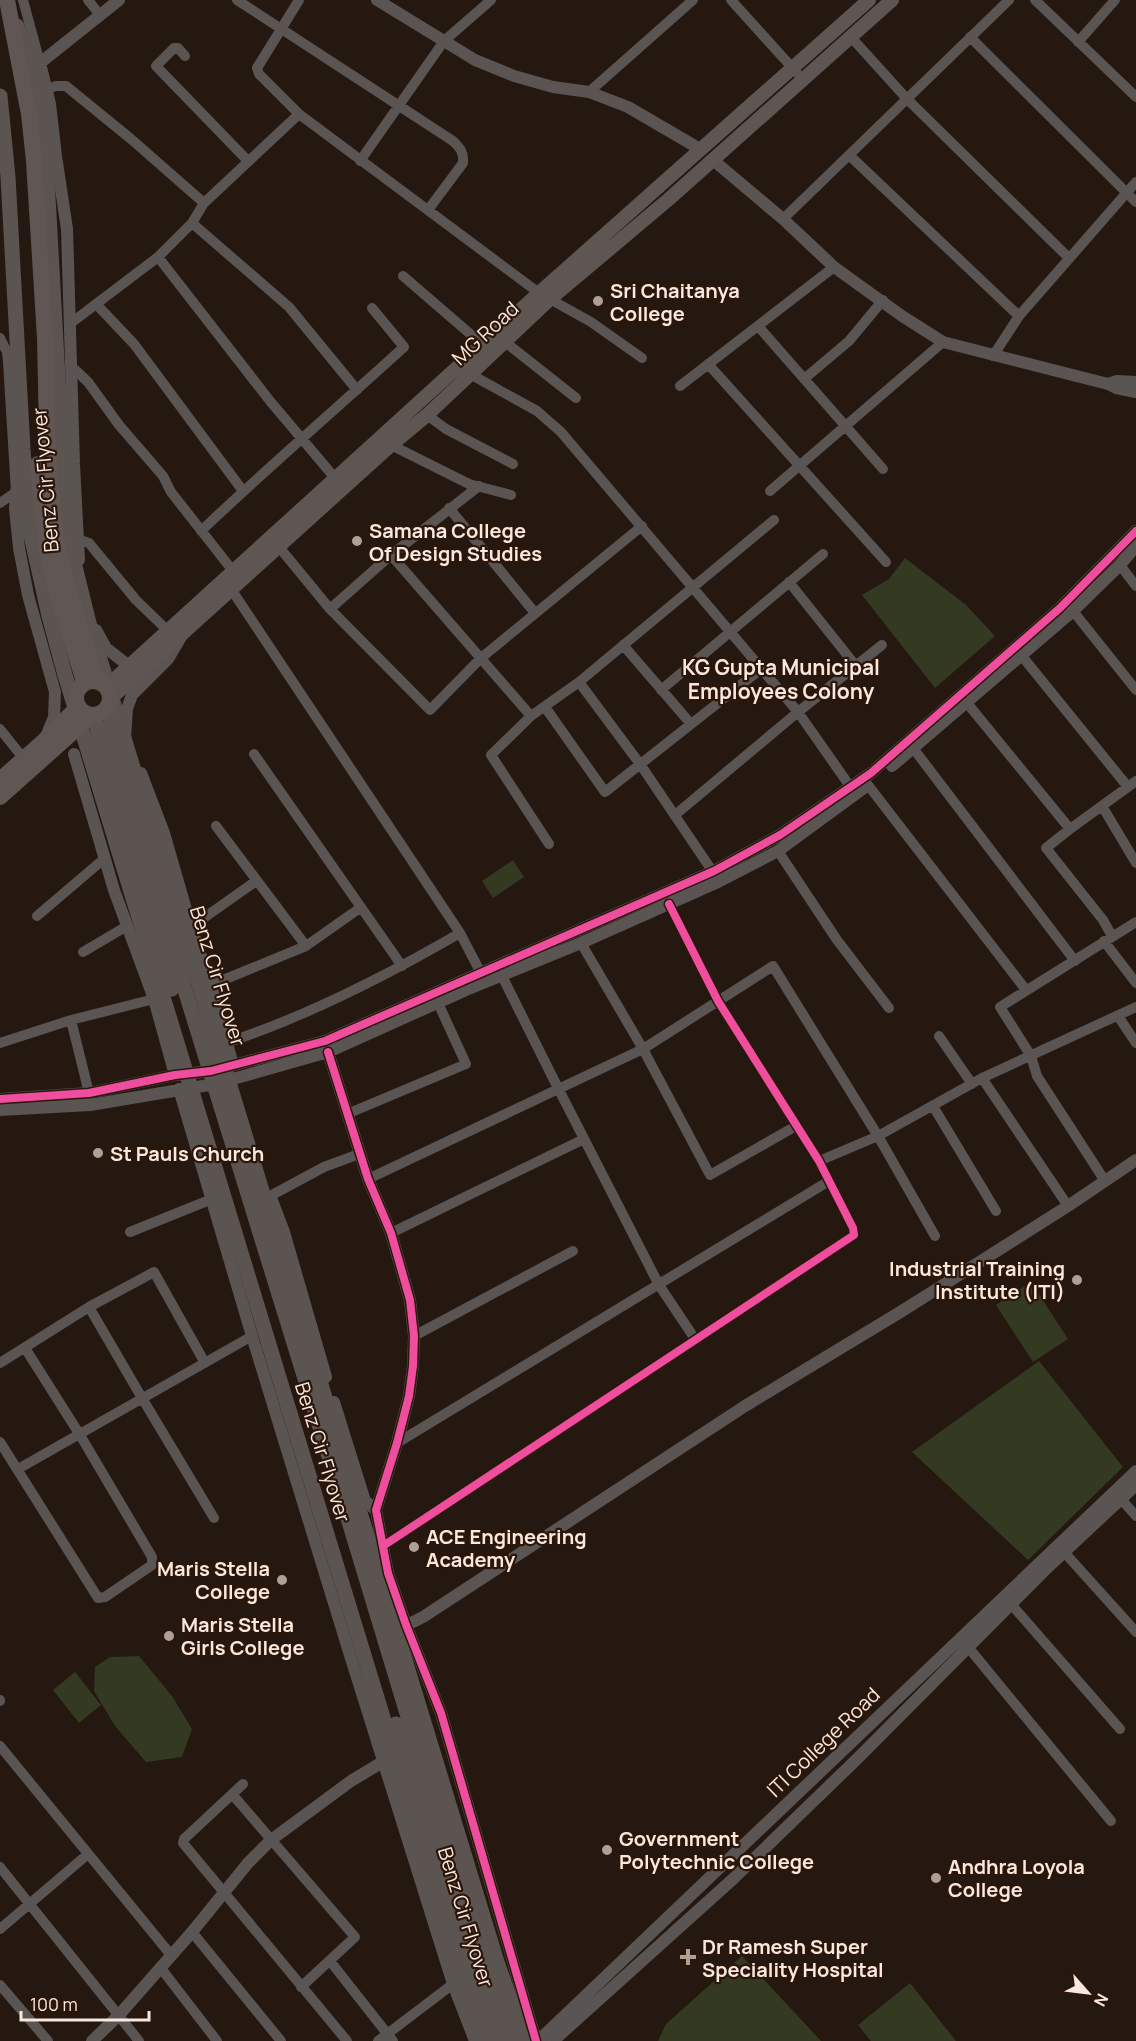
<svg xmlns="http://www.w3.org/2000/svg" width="1136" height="2041" font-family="Manrope,sans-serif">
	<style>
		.green { fill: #343922 }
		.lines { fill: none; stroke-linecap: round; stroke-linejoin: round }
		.minor { stroke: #5a5452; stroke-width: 10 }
		.tertiary { stroke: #5a5452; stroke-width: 12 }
		.secondary { stroke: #5e5653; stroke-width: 14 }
		.primary { stroke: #5c5451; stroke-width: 15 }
		.trunk { stroke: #605654; stroke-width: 16 }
		.cycleway-casing { stroke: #2c1609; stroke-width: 11 }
		.cycleway { stroke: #ef4d9e; stroke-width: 8 }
		.poi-dot { fill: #ae9f97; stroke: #2c1609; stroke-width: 2 }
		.labels { text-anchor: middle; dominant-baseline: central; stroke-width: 4.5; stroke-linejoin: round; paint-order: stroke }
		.poi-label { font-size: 20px; font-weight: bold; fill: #f8e8df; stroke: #2c1609; text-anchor: start }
		.street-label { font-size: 20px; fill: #f8e8df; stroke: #2c1609 }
		.neighbourhood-label { font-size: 21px; font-weight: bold; fill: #f8e8df; stroke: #2c1609 }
	</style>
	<rect width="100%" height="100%" fill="#241811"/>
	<path class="green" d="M905,558L966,605L995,636L935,688L862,595L889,579Z
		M513,860L524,877L493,898L482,881Z
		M1031,1282L1068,1339L1033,1362L996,1305Z
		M1039,1361L1123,1467L1028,1560L912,1452Z
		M139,1656L172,1696L192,1729L182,1757L146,1762L115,1726L94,1691L95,1667L110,1657Z
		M75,1672L101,1705L79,1723L53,1690Z
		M742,1956L821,2041H658L666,2024Z
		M910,1983L956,2041H871L858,2025Z"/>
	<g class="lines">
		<path class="minor" d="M23,0L40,63
			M88,0L100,15
			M237,0L453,141C460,148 464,152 463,163L428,210
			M299,0L257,68L259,74L299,114
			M731,0L797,73
			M1035,0L1136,97
			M850,36L907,99L1069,258
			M970,37L1136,202
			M1078,42L1115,0
			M185,56L178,48H174L156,66L248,161
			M47,89L56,86H66L131,139L204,203
			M589,92L693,0
			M849,155L1019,316
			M360,161L444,41L491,0
			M783,219L1009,0
			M192,223L289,307L357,390
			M158,257L270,401L340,484
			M403,276L483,345
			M97,305L134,344L243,491
			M71,323L158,257L192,223L204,203L299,114L539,293L591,322L642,358
			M758,326L883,469
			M0,338L7,352L8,362L16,492L0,503
			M505,342L576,398
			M993,356L1019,316L1136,182
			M708,364L886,562
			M72,367L88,382L119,425L163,476L171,492L233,571
			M470,374L537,411L561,432L798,712L854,792
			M804,379L849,341L883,300
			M680,386L834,267
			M427,415L446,429L513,464
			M391,445L469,484L511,495
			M770,491L943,342
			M449,508L535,613
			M201,531C267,468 337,408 404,347L372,308
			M77,539L89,543L136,600L168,631
			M279,547L330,609L430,710L481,658L642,526
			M391,555L531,716
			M1120,565L1136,586
			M789,582L856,666
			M231,589L460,933L484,979
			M330,609L391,555L479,486
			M1073,611L1136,690
			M623,645L691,724
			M1017,650L1128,787
			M579,682L640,764L717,878
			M661,690L823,554
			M967,703L1070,829L1136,781
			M545,707L605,792L761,669
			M0,729L24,759
			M913,748L1075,961
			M254,754L402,966
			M868,785L1026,990
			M1102,806L1136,863
			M675,815L798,712L882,645
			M216,826L306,946
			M1070,829L1046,848L1103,920L1112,936
			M549,844L491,755L531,716L579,682L774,520
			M778,851L837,940L889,1008
			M37,916L105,858
			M191,927L256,881
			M1104,941L1136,983
			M581,943L643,1049L710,1175L796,1126
			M83,952L127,926
			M502,976L558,1088L659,1285L695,1339
			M211,985L306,946L360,908
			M1118,1016L1136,1043
			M71,1020L89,1093
			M939,1036L972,1084
			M0,1043L71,1020L154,999
			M226,1043C308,1016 386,976 460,933
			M982,1078L1068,1206
			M933,1106L996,1211
			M347,1114L466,1064L438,1003
			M819,1161L878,1136L982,1078L1136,1007
			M368,1179L643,1049L773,966L878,1136L935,1236
			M1105,1181L1037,1076L1031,1056L1000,1007L1136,922
			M270,1196L324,1167L359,1154
			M130,1232L212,1199
			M391,1233L584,1139
			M89,1307L142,1398L214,1518
			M414,1336L573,1251
			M0,1363L89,1307L154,1272L205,1363
			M0,1442L98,1598L105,1597L152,1565V1557L80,1435L25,1348
			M397,1443L829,1181
			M18,1469L252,1336
			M1121,1499L1136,1516
			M383,1546L854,1235L853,1228L819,1161L718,1001L669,904
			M1064,1552L1136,1632
			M1011,1604L1120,1729
			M968,1647L1111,1821
			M0,1701V1700
			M0,1746L171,1955
			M243,1784L184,1839L183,1843L347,2041
			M232,1794L355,1937L301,1987
			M0,1867L139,2041
			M0,1929L88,1854
			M192,1932L281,2041
			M330,1961L393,2041
			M160,1967L217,2041
			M0,1985L48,2041
			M378,2041L453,1984"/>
		<path class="tertiary" d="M377,0L475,60L514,76L553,87L589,92L628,107L700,149
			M713,160L783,219L834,267L902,316L943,342L1108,384L1116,388L1136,392
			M1108,384L1117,381L1136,382
			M29,478L19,486L16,492L15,509L19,548L28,595L55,692L54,717L47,734
			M79,560L74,464L67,229L56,156L50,104L40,63L119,0
			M96,630L106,648L129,666
			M125,738L127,709L132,695L168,659L181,637
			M74,754L114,890L154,999L175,1075
			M892,766L1073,611L1120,565L1136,546
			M141,773L164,833L191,927L211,985L233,1065
			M328,1052L368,1179L391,1233L410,1300L414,1336L413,1366L409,1396L397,1443L376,1510L388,1573L406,1625L441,1713L536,2041
			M179,1089L252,1336L349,1652L453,1984L475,2041
			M0,1099L89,1093L175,1075L211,1071L325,1041L714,871L780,835L871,773L1060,608L1136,531
			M0,1110L90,1105L215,1084L328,1052L466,990L581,943L718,882L778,851L864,788
			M271,1198L284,1232L326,1377
			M334,1402L365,1501L376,1510
			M401,1628L423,1617L745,1406L902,1311L1068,1206L1136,1160
			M92,2041L119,2015L192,1932L248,1863L271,1840L351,1781L391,1757
			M538,2041L1136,1471
			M553,2041L733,1879L858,1758L1047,1568L1136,1485"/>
		<path class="secondary" d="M106,687L539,293L869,0
			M110,699L391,445L427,415L549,300L669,199L892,0"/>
		<path class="primary" d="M17,26L35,77L44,124L65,505L71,550L89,623L497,1962L525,2041
			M0,96L8,177L23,449L29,526L49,616L65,675L285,1397L468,1995L486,2041
			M94,715L108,771L172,989
			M111,723L117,757L185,990L344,1505L461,1892L510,2041
			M396,1724L497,2041"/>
		<path class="trunk" d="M7,0L29,114L34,161L45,338L47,432L55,536L65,577L97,681
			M38,464L46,545L55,587L84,682
			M76 698a17 17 0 1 1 34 0a17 17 0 1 1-34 0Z
			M0,780L44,741L78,707
			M0,797L92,715"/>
		<defs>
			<path id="cycleway" d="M328,1052L368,1179L391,1233L410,1300L414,1336L413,1366L409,1396L397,1443L376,1510L388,1573L406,1625L441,1713L536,2041
				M0,1099L89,1093L175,1075L211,1071L325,1041L714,871L780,835L871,773L1060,608L1136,531
				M383,1546L854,1235L853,1228L819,1161L718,1001L669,904"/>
		</defs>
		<use href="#cycleway" class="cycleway-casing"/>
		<use href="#cycleway" class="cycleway"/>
	</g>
	<g class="poi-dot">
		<circle cx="598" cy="301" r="6"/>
		<circle cx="357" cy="541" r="6"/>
		<circle cx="98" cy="1153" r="6"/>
		<circle cx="1077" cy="1280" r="6"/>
		<circle cx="414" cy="1547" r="6"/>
		<circle cx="282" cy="1580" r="6"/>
		<circle cx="169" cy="1636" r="6"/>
		<circle cx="607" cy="1850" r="6"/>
		<circle cx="936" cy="1878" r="6"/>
		<path d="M685 1948h6v6h6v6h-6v6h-6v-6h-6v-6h6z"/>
	</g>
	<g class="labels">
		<g class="poi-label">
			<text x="610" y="290">Sri Chaitanya<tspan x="610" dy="23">College</tspan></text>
			<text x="369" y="530">Samana College<tspan x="369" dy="23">Of Design Studies</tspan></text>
			<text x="110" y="1153">St Pauls Church</text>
			<text x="1065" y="1268" text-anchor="end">Industrial Training<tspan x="1065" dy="23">Institute (ITI)</tspan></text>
			<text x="426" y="1536">ACE Engineering<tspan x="426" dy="23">Academy</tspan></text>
			<text x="270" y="1568" text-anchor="end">Maris Stella<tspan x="270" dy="23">College</tspan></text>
			<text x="181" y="1624">Maris Stella<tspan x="181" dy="23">Girls College</tspan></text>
			<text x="619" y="1838">Government<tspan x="619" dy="23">Polytechnic College</tspan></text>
			<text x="948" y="1866">Andhra Loyola<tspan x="948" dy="23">College</tspan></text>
			<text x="702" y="1946">Dr Ramesh Super<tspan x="702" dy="23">Speciality Hospital</tspan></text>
		</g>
		<g class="street-label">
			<text transform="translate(485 333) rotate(-43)">MG Road</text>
			<text transform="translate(45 480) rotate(-95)">Benz Cir Flyover</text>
			<text transform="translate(218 976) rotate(73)">Benz Cir Flyover</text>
			<text transform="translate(323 1452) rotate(73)">Benz Cir Flyover</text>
			<text transform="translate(823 1742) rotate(-44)">ITI College Road</text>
			<text transform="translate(466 1917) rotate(73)">Benz Cir Flyover</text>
		</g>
		<g class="neighbourhood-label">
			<text x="781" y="667">KG Gupta Municipal<tspan x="781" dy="24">Employees Colony</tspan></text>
		</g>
	</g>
	<g transform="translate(1088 1993) rotate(118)" stroke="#2c1609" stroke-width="4.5" paint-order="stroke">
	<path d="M0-4.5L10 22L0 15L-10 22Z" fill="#f8e8df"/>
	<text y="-9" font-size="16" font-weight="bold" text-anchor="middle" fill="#f8e8df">N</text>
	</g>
	<path d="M21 2011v9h128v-9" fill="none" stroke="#f8e8df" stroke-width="3"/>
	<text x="30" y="2011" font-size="18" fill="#f8e8df" stroke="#2c1609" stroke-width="4.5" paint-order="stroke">100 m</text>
</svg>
